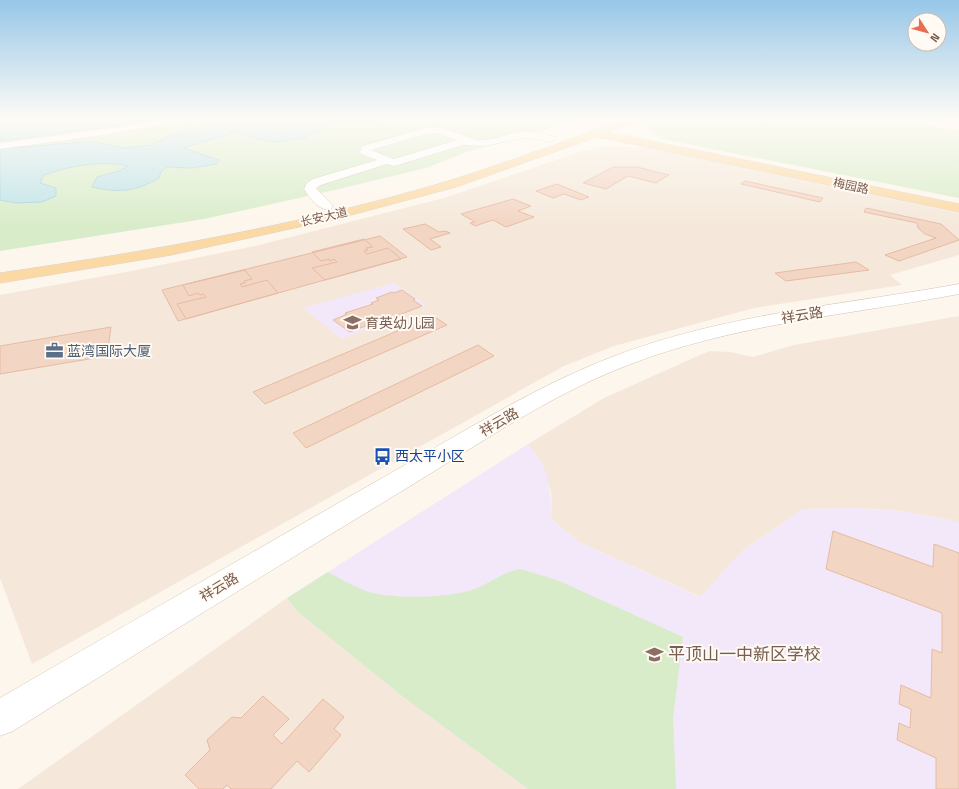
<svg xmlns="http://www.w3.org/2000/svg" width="959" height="789" font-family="'Space Grotesk','Noto Sans SC',sans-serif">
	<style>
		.residential { fill: #f5e8da }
		.education { fill: #f3e8fa }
		.green { fill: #d8ecc9 }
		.water { fill: #bfe3e8; stroke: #a5d3da }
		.building { fill: #f3d5c3; stroke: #e6bba3 }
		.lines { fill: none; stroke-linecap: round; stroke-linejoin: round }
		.street-casing { stroke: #d1beb0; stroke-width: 1 }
		.secondary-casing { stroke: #d6c0b0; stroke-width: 1 }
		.primary-casing { stroke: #dad1cd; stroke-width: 1 }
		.street { fill: #fff; fill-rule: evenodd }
		.secondary { fill: #fff; fill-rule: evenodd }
		.primary { fill: #fbd9a5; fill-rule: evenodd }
		.labels { text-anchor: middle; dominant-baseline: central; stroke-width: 4; stroke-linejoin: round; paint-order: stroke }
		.far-street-label { font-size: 12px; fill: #7a5c4d; stroke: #fffaf3 }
		.street-label { font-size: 14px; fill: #7a5c4d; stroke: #fffaf3 }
		.education-label { font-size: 14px; fill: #785e54; stroke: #fffaf3; text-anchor: start }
		.service-label { font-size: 14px; fill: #4e5e75; stroke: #fffaf3; text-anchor: start }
		.transit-label { font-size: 14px; fill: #164399; stroke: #fffaf3; text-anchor: start }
		.near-education-label { font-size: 17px; fill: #785e54; stroke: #fffaf3; text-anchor: start }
	</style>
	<rect width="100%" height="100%" fill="#fdf6ec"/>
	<path class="residential" d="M608,146L646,148L959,213V255L890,275L902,285L754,308L614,346L564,366L32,664L0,578V295L121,273L255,246L444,198L583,151Z
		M959,316V522L903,511L855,508L803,509L741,552L701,597L579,542L551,519L552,508L551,492L540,460L528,444L604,398L709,351L730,352L753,357L794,345Z
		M287,598L299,613L402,696L528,789H18Z"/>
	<path class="education" d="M394,283L427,305L342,339L303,308Z
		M528,444L540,460L547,475L552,508L551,519L579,542L700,597L741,552L803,509L855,508L903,511L959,522V789H528L402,696L299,613L287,598Z"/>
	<path class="green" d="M155,118H584L467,152L426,168L339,189L204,219L0,251V141L133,123Z
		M666,118H880L959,130V198L662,139L645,125Z
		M520,569L557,580L683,637L673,719L676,789H528L402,696L299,613L287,598L328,572C339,578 351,585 363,590C387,600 448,598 472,590C489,584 502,572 520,569Z"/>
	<path class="water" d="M0,118H155L133,123L0,141Z
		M228,118H383L379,121L362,123L328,122L323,125L320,131L302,138L281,142L266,141L236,132L183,148L219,160L217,164L191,168L167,167L161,171L159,178C135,192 119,193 92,187L97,177L119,171L128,166C99,160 71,166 44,175L40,183L56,188V196L42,202L16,203L0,200V149L83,142H95L124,148L151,145L171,135L199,131L211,127Z"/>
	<path class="building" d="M613,167H637L669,175L656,183L628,176L606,189L583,183Z
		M745,181L823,198L820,202L741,184Z
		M557,184L589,197L581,200L564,194L553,198L536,191Z
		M513,199L531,206L518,211L534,217L506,227L493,220L475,226L470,223L475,222L461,214Z
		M866,208L941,224L959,240L899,261L885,255L936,238L925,234L918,228L917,223L864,212Z
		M425,224L439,232L445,231L450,233L430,239L441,247L431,250L403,229Z
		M380,236L407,257L178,321L162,290Z
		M364,239L373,247L366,248L368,250L364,251L367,254L388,248L401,259L325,280L312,268L337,262L334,259L330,261L329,259L321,261L312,252Z
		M856,262L869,270L786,281L775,273Z
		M245,270L252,279L244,281L245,283L240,284L242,287L267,280L278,293L186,319L177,304L206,297L204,294L200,295L198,293L189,296L183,285Z
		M402,290L415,299L413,300L422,306L389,319L386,318L350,332L333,320L347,314L345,313L373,304L371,303L379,300L376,298L392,292L394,293Z
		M433,316L447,325L265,404L253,392Z
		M111,327L107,356L0,374V346Z
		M478,345L494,356L306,448L293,433Z
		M833,531L933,567L934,544L959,553V789H936V758L897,740L899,723L910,728L911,709L899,704L901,685L931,698L932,649L942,653V613L826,569Z
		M263,696L289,719L273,735L282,744L323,699L344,717L334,729L341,735L309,772L297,761L271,789H231L227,785L223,789H199L185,775L210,750L207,740L232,717L241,718Z"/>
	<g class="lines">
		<defs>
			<path id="street" d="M170,118H189L184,121L104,135L0,149V143L104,129Z
				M429,127C444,127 459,134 473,139C485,144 508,133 521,132C532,131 544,134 555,137L556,139L551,142L538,139L522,138L485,146L463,145L398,165L394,166L387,164L321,185L316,188L333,206L331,209C319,212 310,198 304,189L307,183L313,179L377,160L361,154L360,152L362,146ZM430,133H436L457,140L394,159L371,150Z"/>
			<path id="secondary" d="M959,284V294C848,315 734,324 628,365C545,397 472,449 397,494C268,572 140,651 13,731L0,736V698C126,625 251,553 377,481C454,438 529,389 612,357C723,314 843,305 959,284Z"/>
			<path id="primary" d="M630,118H643L642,120L608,132L959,204V212L597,137L456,187L340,218L171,255L0,283V273C151,251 302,225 448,181C509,162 569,139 630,118Z"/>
		</defs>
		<use href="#street" class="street-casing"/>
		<use href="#secondary" class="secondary-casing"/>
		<use href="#primary" class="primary-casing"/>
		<use href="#street" class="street"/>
		<use href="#secondary" class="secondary"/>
		<use href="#primary" class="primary"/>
	</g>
	<linearGradient id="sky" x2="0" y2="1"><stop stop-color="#97c7e8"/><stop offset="0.52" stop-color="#fefbf6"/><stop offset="1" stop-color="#fefbf6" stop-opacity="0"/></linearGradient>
	<rect width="959" height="228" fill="url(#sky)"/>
	<defs>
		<symbol id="school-bare" viewBox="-9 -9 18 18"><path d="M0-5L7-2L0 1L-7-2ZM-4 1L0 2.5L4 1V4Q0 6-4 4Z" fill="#8d6e63" stroke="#fffaf3" stroke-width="2.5" paint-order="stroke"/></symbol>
		<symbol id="office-bare" viewBox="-9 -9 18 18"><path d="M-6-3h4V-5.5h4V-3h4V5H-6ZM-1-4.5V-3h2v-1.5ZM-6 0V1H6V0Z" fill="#5c6f8a" stroke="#fffaf3" stroke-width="2.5" paint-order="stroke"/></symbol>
		<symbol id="bus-bare" viewBox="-9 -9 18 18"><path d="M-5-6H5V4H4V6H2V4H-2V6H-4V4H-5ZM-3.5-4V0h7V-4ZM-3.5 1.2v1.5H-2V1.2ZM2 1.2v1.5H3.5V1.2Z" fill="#1a4fb4" stroke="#fffaf3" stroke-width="2.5" paint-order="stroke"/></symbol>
	</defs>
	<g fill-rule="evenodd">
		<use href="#school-bare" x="340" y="310" width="25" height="25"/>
		<use href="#office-bare" x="42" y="338" width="25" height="25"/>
		<use href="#bus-bare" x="370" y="444" width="25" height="25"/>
		<use href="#school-bare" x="642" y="642" width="25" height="25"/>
	</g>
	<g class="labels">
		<g class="far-street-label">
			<text transform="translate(851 186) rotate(12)">梅园路</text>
			<text transform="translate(324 217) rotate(-13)">长安大道</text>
		</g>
		<g class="street-label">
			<text transform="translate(802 315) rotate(-9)">祥云路</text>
			<text transform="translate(499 422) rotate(-30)">祥云路</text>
			<text transform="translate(219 587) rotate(-31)">祥云路</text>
		</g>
		<g class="education-label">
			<text x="365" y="323">育英幼儿园</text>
		</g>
		<g class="service-label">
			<text x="67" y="351">蓝湾国际大厦</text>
		</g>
		<g class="transit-label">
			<text x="395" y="456">西太平小区</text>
		</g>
		<g class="near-education-label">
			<text x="668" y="654">平顶山一中新区学校</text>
		</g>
	</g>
	<g transform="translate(927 32) rotate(126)"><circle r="19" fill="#fffaf3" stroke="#cabbb1"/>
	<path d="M0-3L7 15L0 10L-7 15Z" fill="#e76f51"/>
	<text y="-6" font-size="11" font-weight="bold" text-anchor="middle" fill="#7a5c4d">N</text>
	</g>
</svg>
